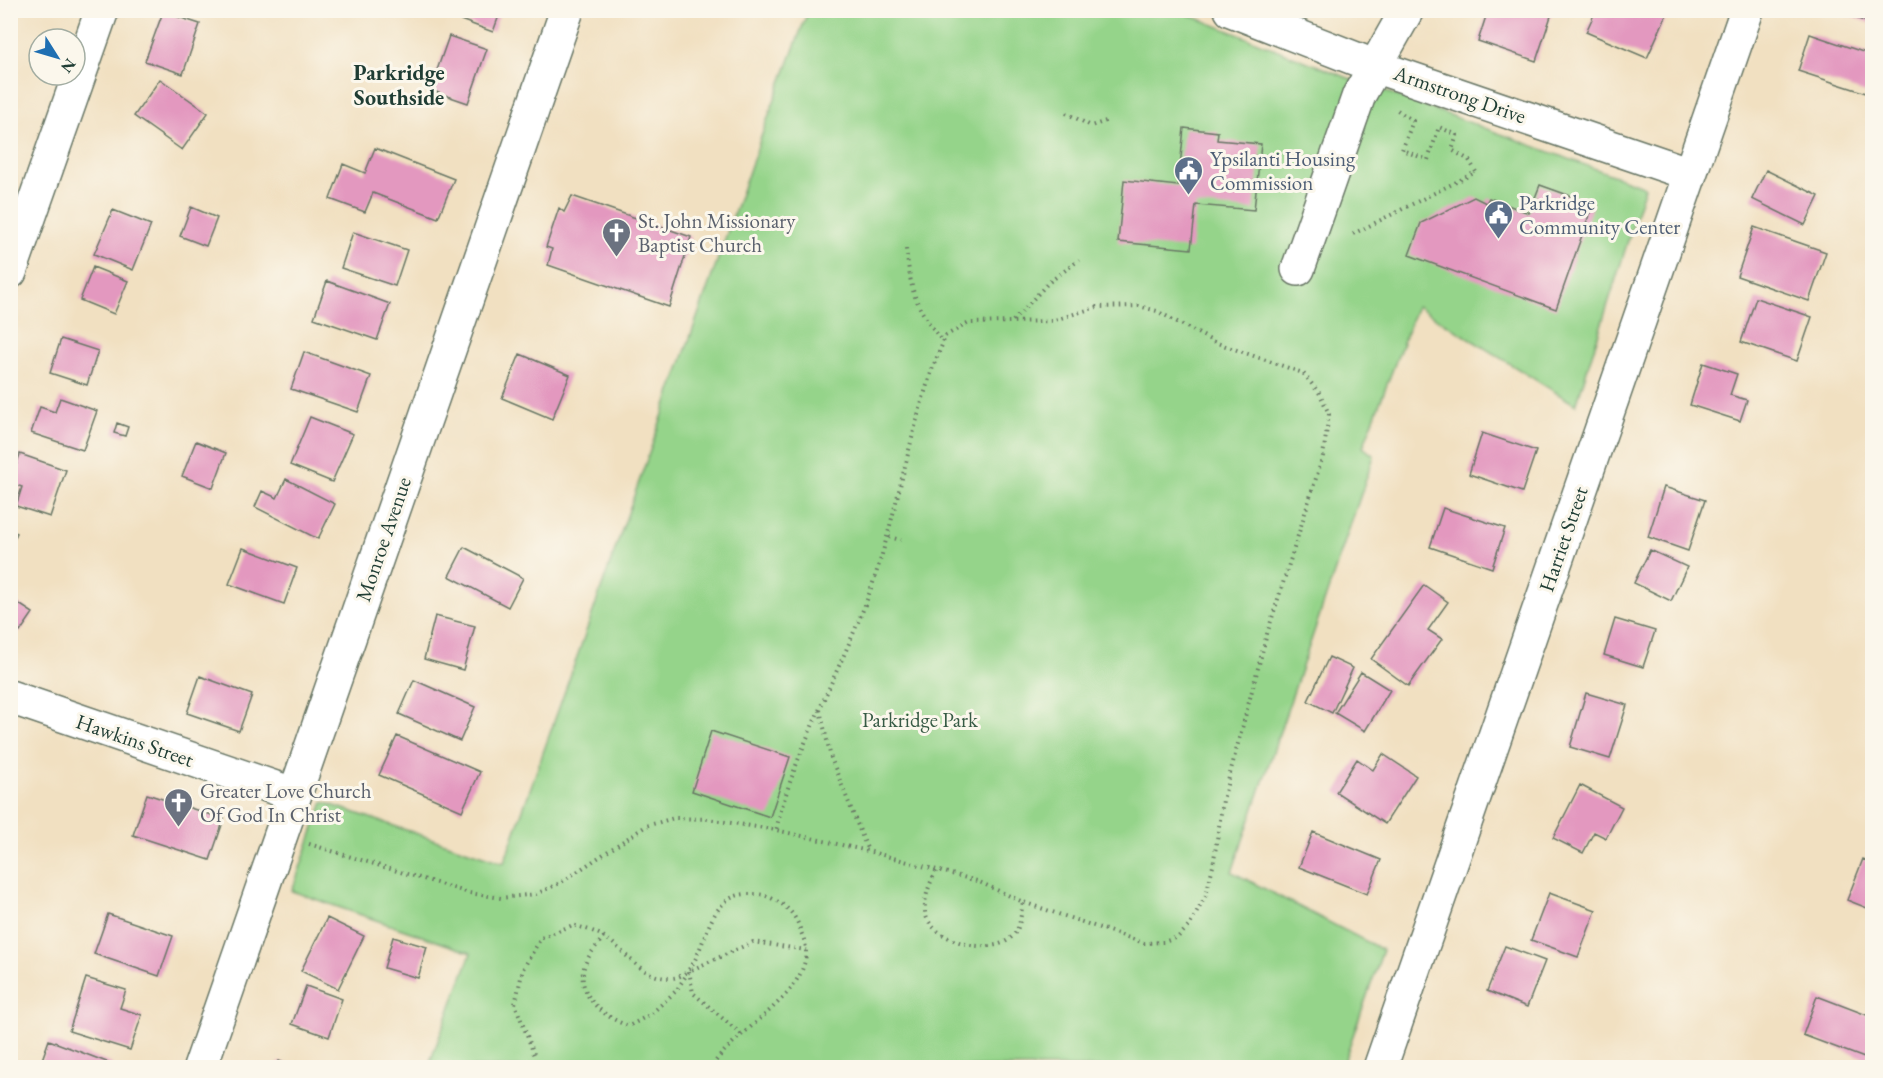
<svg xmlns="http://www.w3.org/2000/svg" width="1883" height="1078" font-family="'EB Garamond',serif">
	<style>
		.green { fill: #95d48a; stroke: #5a885f; stroke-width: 1.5 }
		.building { fill: #e398bf }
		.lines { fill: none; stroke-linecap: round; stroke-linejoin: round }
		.minor-casing { stroke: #687665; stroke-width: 36 }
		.path { stroke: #687665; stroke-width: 4; stroke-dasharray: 1.5 4.5; stroke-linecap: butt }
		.minor { stroke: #fff; stroke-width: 33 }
		.labels { text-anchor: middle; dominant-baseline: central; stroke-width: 6; stroke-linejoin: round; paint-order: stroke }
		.street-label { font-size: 21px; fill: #1f3d34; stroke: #fbf7ec }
		.service-label { font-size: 21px; fill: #4e5e75; stroke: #fbf7ec; text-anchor: start }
		.worship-label { font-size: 21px; fill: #5b616d; stroke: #fbf7ec; text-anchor: start }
		.park-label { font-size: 21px; fill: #375b45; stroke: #fbf7ec }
		.neighbourhood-label { font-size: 22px; font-weight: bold; fill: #1f3d34; stroke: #fbf7ec }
	</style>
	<rect width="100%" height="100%" fill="#fbf7ec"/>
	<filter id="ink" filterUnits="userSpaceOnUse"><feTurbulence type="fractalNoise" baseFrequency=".0167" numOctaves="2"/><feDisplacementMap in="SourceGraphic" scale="12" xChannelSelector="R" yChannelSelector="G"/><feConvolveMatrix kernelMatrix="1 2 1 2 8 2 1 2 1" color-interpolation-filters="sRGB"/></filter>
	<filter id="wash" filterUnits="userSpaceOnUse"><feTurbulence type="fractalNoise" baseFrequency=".008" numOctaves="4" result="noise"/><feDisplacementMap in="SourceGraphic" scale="24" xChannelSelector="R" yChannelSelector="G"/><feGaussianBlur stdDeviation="1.35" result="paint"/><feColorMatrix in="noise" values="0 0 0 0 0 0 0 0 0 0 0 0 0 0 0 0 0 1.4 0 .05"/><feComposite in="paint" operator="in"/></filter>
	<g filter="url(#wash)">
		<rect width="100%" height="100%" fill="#f1e0c1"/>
		<path class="green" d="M799,11H1179L1346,77L1645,187L1576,405L1417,306L1363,447L1374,456L1232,872L1383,950L1342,1067H428L471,953L292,891L323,802L504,863L771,109L807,14Z"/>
		<g id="blocks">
			<path class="building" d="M462,10H501L493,32L458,19Z
				M1488,10H1553L1536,61L1478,41Z
				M1596,10H1659L1667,14L1647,58L1586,32Z
				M1836,10H1872V24L1836,11Z
				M163,12L200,24L183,74L145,61Z
				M1810,34L1872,55V85L1869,94L1798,71Z
				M449,36L487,49L468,103L430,90Z
				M160,79L208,113L182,150L134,116Z
				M1184,128L1218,132L1217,140L1261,144L1254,210L1196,205L1191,249L1118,242L1124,180L1178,186Z
				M375,148L454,179L438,218L373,193L365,212L330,199L343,164L365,173Z
				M1766,170L1819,196L1805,225L1752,199Z
				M1540,185L1593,204L1556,309L1409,255L1421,223L1474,197L1486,203L1489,198L1529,213Z
				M572,196L691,237L669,307L548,265L552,249L546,247L559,208L564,212Z
				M191,207L217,218L206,246L180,236Z
				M113,210L151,225L133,270L94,254Z
				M1754,227L1826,252L1809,301L1737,276Z
				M353,232L407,250L395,286L341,268Z
				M93,267L128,281L114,314L80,300Z
				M327,281L390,304L377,340L314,318Z
				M1756,298L1812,317L1797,361L1741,342Z
				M61,339L98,351L87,385L50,373Z
				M304,352L371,376L358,412L291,389Z
				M520,354L570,375L552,419L502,398Z
				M1703,363L1737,374L1730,395L1747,400L1740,421L1690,405Z
				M60,398L97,411L83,450L31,433L40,407L55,412Z
				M310,417L353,434L332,482L290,465Z
				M117,423L128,427L125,436L114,433Z
				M1482,433L1536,451L1522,492L1469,474Z
				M196,441L226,453L213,488L182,476Z
				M20,454L66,470L50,517L16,506L22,487L10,483Z
				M286,479L335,504L318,539L255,507L262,491L277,498Z
				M1664,487L1705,500L1688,551L1648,537Z
				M1443,508L1505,528L1492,568L1430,547Z
				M10,530L17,533L10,548Z
				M464,547L523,578L508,607L449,576Z
				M243,548L297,568L284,604L229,584Z
				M1650,550L1687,567L1671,601L1634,583Z
				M1424,585L1448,602L1428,630L1442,639L1408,686L1371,659Z
				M10,598L33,613L20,632L15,629L10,636Z
				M435,616L475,626L463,670L424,659Z
				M1615,619L1655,631L1643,667L1604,655Z
				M1329,657L1353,668L1332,713L1308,701Z
				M1361,672L1390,690L1365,731L1335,713Z
				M200,676L252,695L239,731L187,713Z
				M414,680L475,707L460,741L399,714Z
				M1586,693L1627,705L1610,759L1570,747Z
				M711,731L790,757L770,817L692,791Z
				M397,736L480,772L462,811L379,775Z
				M1383,754L1416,776L1385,824L1336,792L1357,759L1373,770Z
				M1580,785L1622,807L1606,838L1594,832L1583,853L1553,838Z
				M147,794L224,819L210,860L133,835Z
				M1313,832L1381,860L1367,894L1299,867Z
				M1863,859L1872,863V910L1847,900Z
				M1549,893L1596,910L1578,957L1531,940Z
				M108,914L173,936L159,976L94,954Z
				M327,918L364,936L338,989L301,971Z
				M393,937L427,947L418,978L384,968Z
				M1505,946L1545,961L1527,1007L1487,991Z
				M86,978L126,990L120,1008L142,1015L130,1050L69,1031Z
				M306,986L342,999L329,1037L292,1024Z
				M1817,996L1872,1017V1044L1867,1059L1803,1035Z
				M49,1040L112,1064L111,1068H39Z
				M279,1061L294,1067V1068H276Z"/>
		</g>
	</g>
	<g filter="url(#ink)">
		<use href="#blocks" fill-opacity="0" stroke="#687665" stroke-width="1.5"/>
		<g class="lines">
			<defs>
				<path id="minor" d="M1231,10L1374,66L1690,174
					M1298,269L1359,95L1407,10
					M10,272L102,10
					M10,697L293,794
					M200,1068L567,10
					M1380,1068L1747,10"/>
			</defs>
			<use href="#minor" class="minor-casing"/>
			<path class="path" d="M1066,113L1091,126L1109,120
				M1353,234L1476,172L1469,160L1452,150L1457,135L1439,127L1428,160L1402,150L1413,121L1396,109
				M906,249C912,296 914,304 943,342
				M1013,321L1048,283L1079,260
				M889,537L901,540
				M820,710L831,758L868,851
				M309,844L469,893L501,898L536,894L560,883L646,826L674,818L707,819L776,830L868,851L977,881L1023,902L1144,943L1164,942L1178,937L1190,925L1206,895L1213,866L1223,800L1267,634L1323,456L1329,414L1320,394L1303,373L1214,342L1157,311L1139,306L1097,307L1051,321L969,323L945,336C942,347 936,358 932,370C905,449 894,532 863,610C834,683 794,753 776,830
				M936,871C930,883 924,897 925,911C927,940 996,961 1015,933C1021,925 1021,911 1023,902
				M604,937C598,944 591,952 587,960C571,991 602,1017 629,1026L651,1014L676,991L689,971L753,942L806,950
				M689,971L693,993L741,1034
				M534,1054L515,1004L523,969L541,938L573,925C583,928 594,931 603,936C627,951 639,978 671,978C709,978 697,896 747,894C758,894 764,894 773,899C788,906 797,917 801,932C803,937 806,944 806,950C807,997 733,1031 711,1068"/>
			<use href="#minor" class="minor"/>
		</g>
	</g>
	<defs>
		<symbol id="civic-pin" viewBox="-11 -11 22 30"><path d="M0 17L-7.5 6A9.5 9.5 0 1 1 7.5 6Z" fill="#5c6f8a" stroke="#fbf7ec"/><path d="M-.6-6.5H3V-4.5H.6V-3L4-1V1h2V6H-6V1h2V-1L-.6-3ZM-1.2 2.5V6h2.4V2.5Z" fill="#fff"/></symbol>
		<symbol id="church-pin" viewBox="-11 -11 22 30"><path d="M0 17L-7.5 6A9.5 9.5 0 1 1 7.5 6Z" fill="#6b7280" stroke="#fbf7ec"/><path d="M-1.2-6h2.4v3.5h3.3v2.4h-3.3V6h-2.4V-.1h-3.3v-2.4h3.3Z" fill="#fff"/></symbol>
	</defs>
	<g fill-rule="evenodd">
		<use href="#civic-pin" x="1172" y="154" width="33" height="45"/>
		<use href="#civic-pin" x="1482" y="198" width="33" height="45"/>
		<use href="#church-pin" x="600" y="216" width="33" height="45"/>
		<use href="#church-pin" x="162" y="786" width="33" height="45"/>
	</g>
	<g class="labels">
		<g class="street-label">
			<text transform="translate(1460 94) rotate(19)">Armstrong Drive</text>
			<text transform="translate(383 539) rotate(-71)">Monroe Avenue</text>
			<text transform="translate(1563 539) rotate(-71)">Harriet Street</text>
			<text transform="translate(135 740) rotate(19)">Hawkins Street</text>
		</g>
		<g class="service-label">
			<text x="1210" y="158">Ypsilanti Housing<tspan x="1210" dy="24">Commission</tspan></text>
			<text x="1519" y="202">Parkridge<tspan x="1519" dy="24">Community Center</tspan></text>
		</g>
		<g class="worship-label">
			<text x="638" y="220">St. John Missionary<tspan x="638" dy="24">Baptist Church</tspan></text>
			<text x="200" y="790">Greater Love Church<tspan x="200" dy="24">Of God In Christ</tspan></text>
		</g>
		<g class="park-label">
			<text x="920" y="719">Parkridge Park</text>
		</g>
		<g class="neighbourhood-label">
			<text x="399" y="72">Parkridge<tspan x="399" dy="25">Southside</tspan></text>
		</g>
	</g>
	<rect width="1883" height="1078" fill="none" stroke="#fbf7ec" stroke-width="36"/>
	<g transform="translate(57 57) rotate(127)"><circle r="28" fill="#fbf7ec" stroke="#a3ada2" stroke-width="1.5"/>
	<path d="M0-4.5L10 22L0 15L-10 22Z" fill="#1f6fb2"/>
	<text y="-9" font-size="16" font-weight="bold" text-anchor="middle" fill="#1f3d34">N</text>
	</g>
</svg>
